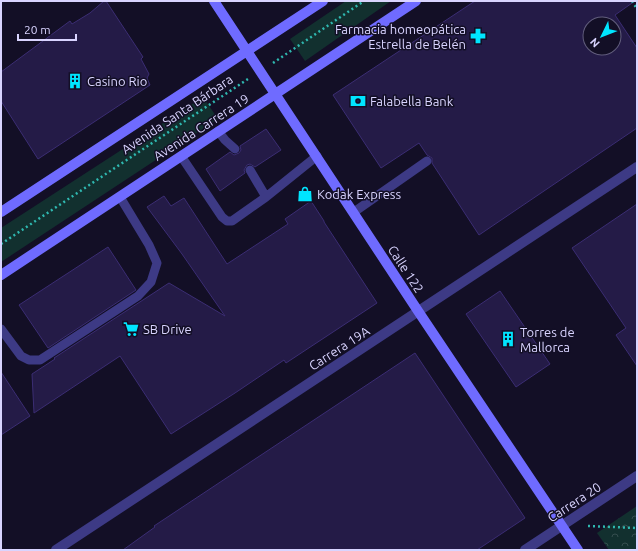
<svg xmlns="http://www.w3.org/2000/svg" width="638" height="551" font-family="Ubuntu,sans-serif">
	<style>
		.grass { fill: #12302f }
		.park { fill: url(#park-crowns) }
		.building { fill: #241b47; stroke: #3b2d73; fill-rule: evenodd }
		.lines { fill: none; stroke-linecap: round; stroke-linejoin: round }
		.path { stroke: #2fb8b0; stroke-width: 2.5; stroke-dasharray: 2 3; stroke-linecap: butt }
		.lane { stroke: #3d3a85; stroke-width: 9 }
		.street { stroke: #3d3a85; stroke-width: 10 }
		.secondary { stroke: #6f6bff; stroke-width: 10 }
		.labels { text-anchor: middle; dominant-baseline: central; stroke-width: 3; stroke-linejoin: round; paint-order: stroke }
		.poi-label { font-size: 13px; fill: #d9d4ff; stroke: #130f26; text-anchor: start }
		.street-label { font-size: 13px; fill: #d9d4ff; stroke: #130f26 }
	</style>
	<defs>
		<pattern id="park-crowns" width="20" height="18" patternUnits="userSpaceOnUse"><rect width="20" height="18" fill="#12302f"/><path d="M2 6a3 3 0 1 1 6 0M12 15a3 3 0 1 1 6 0" fill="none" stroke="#344d4e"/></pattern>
	</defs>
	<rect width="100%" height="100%" fill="#130f26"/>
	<path class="grass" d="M346,1H391L305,61L290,39Z
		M203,97L218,119L1,262V228Z"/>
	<path class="park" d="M637,506V550H609L597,533Z"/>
	<path class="building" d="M104,1H106L143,57L141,59L149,74L147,78L150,85L38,159L1,101V72L70,21L72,24L90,13Z
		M475,1H635L615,15L637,48V128L479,235L432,163V158L427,155L419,143L381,168L333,95ZM590,24H614V48H590Z
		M266,129L281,150L255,167L250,164L247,165L244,170L245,173L220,191L206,169L230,152L234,155L239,153L241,150L240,146Z
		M164,196L171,206L184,198L227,264L288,224L285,219L311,201L324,221V222L377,303L286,363L284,360L235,393L171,434L120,356L34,413L32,374L55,359L54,358L169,283L225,316L182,254L147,207Z
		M637,204V366L616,335L626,328L572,248Z
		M108,247L136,290L48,348L19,305Z
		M500,291L550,364L516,387L466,314Z
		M415,353L525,518L477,550H123L155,527L154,526Z
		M1,372L30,416L1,435Z"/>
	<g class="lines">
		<path class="path" d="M632,1L637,9
			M273,63L364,1
			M1,244L248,79
			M588,526L637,528"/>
		<path class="lane" d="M218,131L225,140L235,149
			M181,156L222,217L227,221H232L266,197L317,156
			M250,170L266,197
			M354,212L427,161
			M1,329L21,356L29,360H40L138,296L151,282L157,263L149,245L120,197"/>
		<path class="street" d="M56,550L637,167
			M525,550L637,476"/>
		<path class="secondary" d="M214,1L418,311L578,550
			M1,212L323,1
			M1,275L416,1"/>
	</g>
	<defs>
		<symbol id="pharmacy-bare" viewBox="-9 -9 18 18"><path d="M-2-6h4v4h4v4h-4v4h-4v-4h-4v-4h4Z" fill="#00e5ff" stroke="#130f26" stroke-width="2.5" paint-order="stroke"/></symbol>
		<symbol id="building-bare" viewBox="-9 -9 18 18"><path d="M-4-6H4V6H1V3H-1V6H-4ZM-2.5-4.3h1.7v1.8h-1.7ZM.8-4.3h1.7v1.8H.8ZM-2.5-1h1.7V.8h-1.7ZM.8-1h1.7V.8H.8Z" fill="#00e5ff" stroke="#130f26" stroke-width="2.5" paint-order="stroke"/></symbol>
		<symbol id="bank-bare" viewBox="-9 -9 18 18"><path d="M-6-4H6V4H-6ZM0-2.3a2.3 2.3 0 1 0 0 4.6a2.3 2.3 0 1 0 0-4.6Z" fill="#00e5ff" stroke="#130f26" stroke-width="2.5" paint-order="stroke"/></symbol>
		<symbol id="shop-bare" viewBox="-9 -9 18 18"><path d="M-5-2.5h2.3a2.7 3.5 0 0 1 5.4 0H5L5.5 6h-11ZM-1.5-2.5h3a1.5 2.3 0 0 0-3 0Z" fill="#00e5ff" stroke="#130f26" stroke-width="2.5" paint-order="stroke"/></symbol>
		<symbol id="supermarket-bare" viewBox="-9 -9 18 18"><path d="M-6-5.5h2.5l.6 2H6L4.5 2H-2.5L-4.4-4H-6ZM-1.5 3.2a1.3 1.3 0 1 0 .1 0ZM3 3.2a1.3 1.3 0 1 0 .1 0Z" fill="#00e5ff" stroke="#130f26" stroke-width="2.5" paint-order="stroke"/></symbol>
	</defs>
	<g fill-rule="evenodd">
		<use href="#pharmacy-bare" x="467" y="25" width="22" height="22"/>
		<use href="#building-bare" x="64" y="70" width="22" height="22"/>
		<use href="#bank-bare" x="347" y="90" width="22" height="22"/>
		<use href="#shop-bare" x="294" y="183" width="22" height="22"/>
		<use href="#supermarket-bare" x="120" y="318" width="22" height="22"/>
		<use href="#building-bare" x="497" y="328" width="22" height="22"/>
	</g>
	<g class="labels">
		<g class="poi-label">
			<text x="466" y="29" text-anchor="end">Farmacia homeopática<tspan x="466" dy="15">Estrella de Belén</tspan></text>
			<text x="87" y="81">Casino Rio</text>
			<text x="370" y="101">Falabella Bank</text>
			<text x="317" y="194">Kodak Express</text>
			<text x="143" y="329">SB Drive</text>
			<text x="520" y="332">Torres de<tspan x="520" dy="15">Mallorca</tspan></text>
		</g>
		<g class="street-label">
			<text transform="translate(177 114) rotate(-34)">Avenida Santa Bárbara</text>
			<text transform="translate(201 127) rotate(-33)">Avenida Carrera 19</text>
			<text transform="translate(406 269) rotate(57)">Calle 122</text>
			<text transform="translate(339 348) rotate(-33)">Carrera 19A</text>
			<text transform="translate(574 502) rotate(-33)">Carrera 20</text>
		</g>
	</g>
	<rect width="638" height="551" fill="none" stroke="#d9d4ff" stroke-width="4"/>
	<g transform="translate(602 36) rotate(227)"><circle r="19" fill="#130f26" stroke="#625e7d"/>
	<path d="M0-3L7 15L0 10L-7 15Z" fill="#00e5ff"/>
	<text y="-6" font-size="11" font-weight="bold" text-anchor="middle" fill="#d9d4ff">N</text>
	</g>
	<path d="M18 34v6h58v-6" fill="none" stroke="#d9d4ff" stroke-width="2"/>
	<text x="24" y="34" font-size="12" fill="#d9d4ff" stroke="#130f26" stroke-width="3" paint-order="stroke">20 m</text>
</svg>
